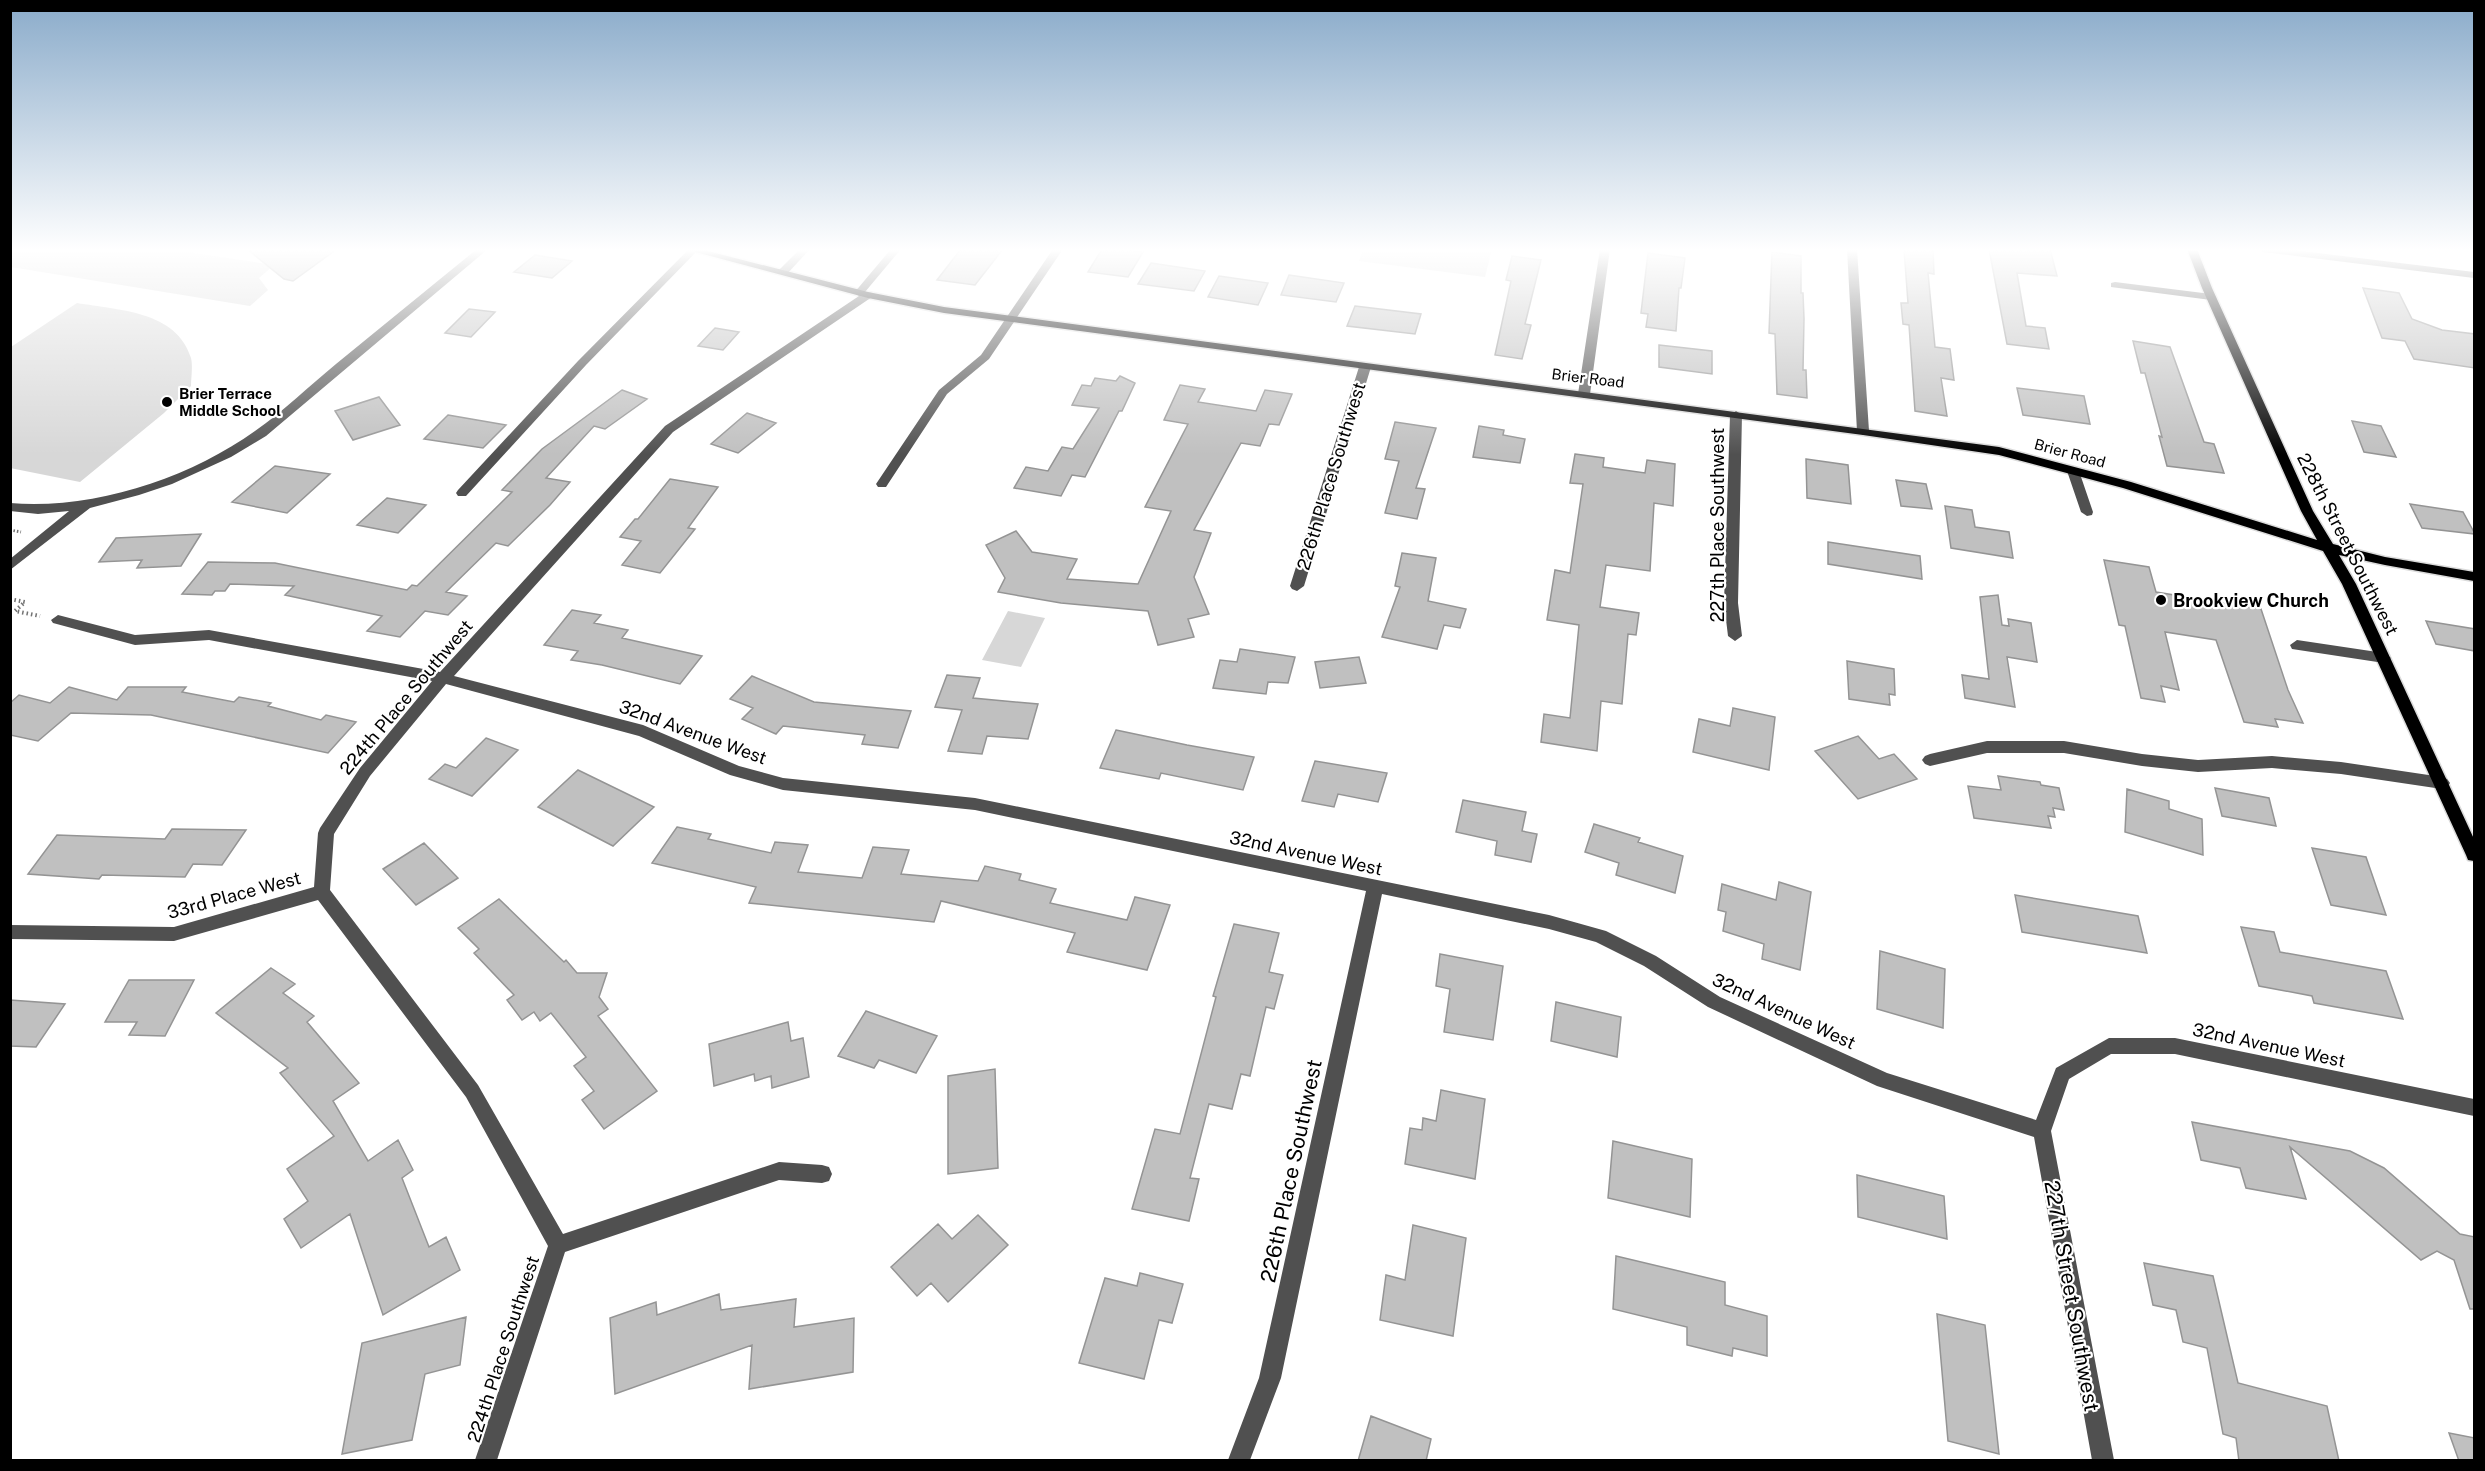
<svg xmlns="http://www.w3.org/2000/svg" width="2485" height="1471" font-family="'Public Sans',sans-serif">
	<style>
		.green { fill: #d7d7d7 }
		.building { fill: #c0c0c0; stroke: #949494; stroke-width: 1.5 }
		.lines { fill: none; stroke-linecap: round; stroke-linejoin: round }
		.major-casing { stroke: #dbdbdb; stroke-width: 3 }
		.path-far1 { stroke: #727272; stroke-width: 3; stroke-dasharray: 1.5 2; stroke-linecap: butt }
		.path { stroke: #727272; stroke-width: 4; stroke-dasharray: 1.5 3; stroke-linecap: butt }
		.minor { fill: #505050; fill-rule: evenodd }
		.major { fill: #000; fill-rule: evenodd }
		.poi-dot { fill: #000; stroke: #fff; stroke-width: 2 }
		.labels { text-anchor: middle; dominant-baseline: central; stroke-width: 4.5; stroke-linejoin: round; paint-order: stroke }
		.far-street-label { font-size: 15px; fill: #000; stroke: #fff }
		.far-poi-label { font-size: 15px; font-weight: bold; fill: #000; stroke: #fff; text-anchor: start }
		.street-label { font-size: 18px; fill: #000; stroke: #fff }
		.poi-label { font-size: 18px; font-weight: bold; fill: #000; stroke: #fff; text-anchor: start }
		.near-street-label { font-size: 21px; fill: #000; stroke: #fff }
	</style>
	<rect width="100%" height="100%" fill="#fff"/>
	<path class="green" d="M10,249H167L274,265L259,278L268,290L250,306L11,267Z
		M1363,249H1492L1485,277L1359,261Z
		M77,303C118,310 177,311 191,358C193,366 191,378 191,386L164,413L80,482L10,468L11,347Z
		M1008,611L1045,618L1021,667L982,660Z"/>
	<path class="building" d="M247,249H337L293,281L284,279Z
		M961,249H1003L975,285L937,280Z
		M1102,249H1120L1143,252L1128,277L1088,272Z
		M1904,249H1933L1934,274L1928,273L1935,347L1950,349L1954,380L1941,378L1947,416L1915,411L1909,325L1903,324L1901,303H1908Z
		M1989,249H2050L2057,276L2017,273L2026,326L2045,328L2049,349L2007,344Z
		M1772,252L1801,256V293H1803L1804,319L1803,370H1806L1807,398L1777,394L1775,334L1769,333Z
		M1648,253L1685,258L1681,288H1679L1676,331L1646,327L1648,314L1641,313Z
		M535,255L572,261L552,278L514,272Z
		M1512,256L1541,260L1525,324L1531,325L1522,359L1495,355L1511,281L1506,280Z
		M1151,263L1205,271L1194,291L1138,284Z
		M1289,275L1344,283L1336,302L1281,295Z
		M1219,276L1268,283L1258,305L1208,297Z
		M2363,288L2399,293L2412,319L2442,330L2475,334V368L2414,359L2405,341L2382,338Z
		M1355,306L1421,314L1415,334L1347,326Z
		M469,309L495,312L471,337L445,333Z
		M715,328L739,332L723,350L698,346Z
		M2133,341L2170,347L2204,442L2214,444L2224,473L2167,466L2159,436L2162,437L2145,373H2141Z
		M1659,345L1712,351V374L1659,367Z
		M1120,376L1135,383L1122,411H1119L1085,477L1072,475L1061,496L1014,488L1026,467L1048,471L1062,447L1073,449L1099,408L1072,405L1082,385L1091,386L1095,378L1116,381Z
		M1180,385L1205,389L1198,402L1256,411L1265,390L1292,394L1279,425L1269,424L1260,446L1241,443L1194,530L1211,533L1194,577L1209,614L1188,619L1194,637L1158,645L1148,611L1061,603L998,592L1005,578L986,545L1016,531L1032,552L1077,559L1067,579L1138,584L1171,511L1145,507L1188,424L1164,420Z
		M2017,388L2084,396L2090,424L2023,415Z
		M622,390L647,399L605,429L594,426L546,478L570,482L550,505L508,546L496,543L446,592L467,596L448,615L425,611L400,637L367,631L382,616L285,595L294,586L230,584L225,591H215L212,595L182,594L208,562L275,563L407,590L412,585L417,586L512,492L502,490L542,449Z
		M379,397L400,425L353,440L335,411Z
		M747,413L776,423L738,453L711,444Z
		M448,415L506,425L483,448L424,439Z
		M2352,421L2381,426L2396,457L2364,452Z
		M1395,422L1436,428L1416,488L1425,489L1417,519L1385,513L1399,461L1385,459Z
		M1479,426L1504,430L1503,435L1525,439L1520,463L1473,457Z
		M1575,454L1604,458L1603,467L1645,473L1647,460L1675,464L1673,506L1654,503L1650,571L1606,565L1600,607L1639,613L1636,635L1628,634L1622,704L1601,701L1597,751L1541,742L1544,714L1570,718L1579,625L1547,620L1555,570L1570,573L1583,484L1570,483Z
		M1806,459L1848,465L1851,504L1807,498Z
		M275,466L330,474L287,513L232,502Z
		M670,479L718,487L688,528L695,529L660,573L622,565L641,541L620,537L635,519H638Z
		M1896,480L1926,484L1932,509L1901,506Z
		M387,498L426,505L398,533L357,525Z
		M2410,504L2463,512L2475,534L2422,528Z
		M1945,506L1972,510L1975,527L2009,532L2013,558L1951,548Z
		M201,534L181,566L137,568L142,560L99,562L116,538Z
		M1828,542L1920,556L1922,579L1828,564Z
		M1402,553L1436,558L1428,601L1466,609L1460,628L1444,625L1437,649L1382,637L1400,587L1395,586Z
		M2104,560L2149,567L2156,592L2261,609L2288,690L2303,723L2275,719L2278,727L2244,722L2216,640L2165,632L2179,690L2161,686L2165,702L2141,698L2125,626L2119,625Z
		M1998,595L2002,625L2009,626L2008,619L2031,623L2037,662L2007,657L2015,707L1965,698L1962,675L1989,679L1980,597Z
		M572,610L601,615L594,623L628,630L622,638L702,656L680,684L602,665L571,660L578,651L544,645Z
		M2426,621L2475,629V651L2436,644Z
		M1240,649L1295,657L1288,683L1268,682L1266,694L1213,688L1220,660L1237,662Z
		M1359,657L1366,683L1320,688L1315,662Z
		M1847,661L1894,669L1895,695L1889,694L1890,705L1849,699Z
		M947,675L980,678L973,698L1038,704L1028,739L987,736L982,754L948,751L962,710L935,707Z
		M752,676L814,702L911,711L898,748L862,744L865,735L783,726L776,734L742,719L753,708L730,699Z
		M69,687L117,700L128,687H186L182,692L234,702L239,697L271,703L268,706L321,720L326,715L356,722L328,753L151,715L71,713L38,741L10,735V703L19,695L50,703Z
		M1733,708L1775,717L1769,770L1693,752L1699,719L1730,726Z
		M1116,730L1187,745L1254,757L1243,790L1161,773L1159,779L1100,768Z
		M1858,736L1879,759L1894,754L1917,779L1858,799L1815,751Z
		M486,738L518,750L472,796L429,779L445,764L456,768Z
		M1315,761L1387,773L1378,802L1338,794L1334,807L1302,801Z
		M578,770L654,807L613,846L538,807Z
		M1998,776L2040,782L2041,785L2059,788L2064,810L2053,808L2055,817L2048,816L2051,828L1974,818L1968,786L2001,790Z
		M2215,788L2269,798L2276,826L2222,816Z
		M2127,789L2169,801V809L2202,819L2203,855L2125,832Z
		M1463,800L1526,812L1522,831L1537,834L1531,862L1495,855L1497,841L1456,832Z
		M1594,824L1640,838L1638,842L1683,856L1675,893L1616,875L1619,863L1585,852Z
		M677,827L711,834L708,839L771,853L775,842L808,845L798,872L862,878L873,847L909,850L901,874L978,881L985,866L1021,874L1019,880L1056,889L1050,903L1127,920L1135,897L1170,905L1147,970L1067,952L1075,933L941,901L934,922L749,903L756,887L652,863Z
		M172,829L246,830L222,865L193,864L185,877L102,875L99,879L28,874L57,835L165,839Z
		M424,843L458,878L416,905L383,869Z
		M2312,848L2366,857L2386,915L2331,905Z
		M1779,882L1811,892L1800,970L1762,959L1764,944L1723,931L1726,912L1718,910L1722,884L1776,900Z
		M2015,895L2138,916L2147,953L2022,932Z
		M499,899L564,962L566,960L577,973H607L599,997L608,1009L598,1016L657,1091L604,1129L582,1100L594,1091L574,1066L586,1057L551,1013L540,1021L534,1012L522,1020L507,1000L514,995L474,953L479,949L458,928Z
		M1234,924L1279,933L1269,972L1283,975L1274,1009L1266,1007L1250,1076L1241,1074L1232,1109L1209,1104L1190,1178L1199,1179L1189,1221L1132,1209L1155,1129L1180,1134L1216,997L1213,996Z
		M2241,927L2274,932L2280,952L2386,971L2403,1019L2314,1003L2312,996L2259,986Z
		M1880,951L1945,969L1943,1028L1877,1009Z
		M1440,954L1503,966L1493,1040L1444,1032L1450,989L1436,986Z
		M271,968L295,984L283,993L314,1016L307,1022L359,1083L333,1101L368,1161L398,1140L413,1170L402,1178L429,1247L446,1237L460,1270L383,1315L350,1214L301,1248L284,1219L308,1201L287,1169L334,1136L280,1073L288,1068L216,1013Z
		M129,980H194L165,1036L129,1035L137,1022H105Z
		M10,1000L65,1004L36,1047L10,1046Z
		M1556,1002L1621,1017L1617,1057L1551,1041Z
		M866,1011L937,1036L916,1073L879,1060L874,1068L838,1056Z
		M788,1022L791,1041L803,1038L809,1077L772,1088L771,1076L755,1081L754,1074L714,1086L709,1044Z
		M995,1069L998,1168L948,1174V1076Z
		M1441,1090L1485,1099L1475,1179L1405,1164L1410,1128L1422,1130L1423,1118L1436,1121Z
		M2192,1122L2350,1151L2384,1168L2460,1234L2475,1237V1309H2470L2454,1260L2437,1251L2421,1260L2290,1147L2306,1199L2246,1188L2240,1168L2201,1160Z
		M1613,1141L1692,1159L1690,1217L1608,1198Z
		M1857,1175L1944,1196L1947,1239L1858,1217Z
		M978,1215L1008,1245L948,1302L931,1283L917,1296L891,1267L938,1224L952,1239Z
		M1413,1225L1466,1238L1453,1336L1380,1320L1386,1275L1405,1280Z
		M1616,1256L1725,1282V1305L1767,1316V1356L1733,1348L1732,1356L1687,1345V1327L1613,1309Z
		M2144,1263L2213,1276L2238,1383L2327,1406L2339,1461H2239L2236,1438L2223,1434L2207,1348L2183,1342L2176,1310L2153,1305Z
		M1140,1273L1183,1284L1172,1323L1159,1320L1144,1379L1079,1363L1105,1278L1137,1286Z
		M719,1294L721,1310L796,1299L794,1327L854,1318L853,1372L749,1389L752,1345L615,1394L610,1318L656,1302L657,1315Z
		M1937,1314L1985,1325L1999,1454L1948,1441Z
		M466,1317L460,1365L425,1374L412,1440L342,1454L362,1343Z
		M1371,1416L1431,1439L1426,1461H1358Z
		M2449,1433L2475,1438V1461H2459Z"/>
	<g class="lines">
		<defs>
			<path id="major" d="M684,249H700L868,292L944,307L1999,447L2131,482L2317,540L2301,511L2202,288L2187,249H2197L2212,288L2313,511L2333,544L2385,557L2474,572V581L2385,565L2339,555L2356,584L2474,839V861L2468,860L2466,855L2342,584L2323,551L2123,488L1999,455L1863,435L944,313L868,298Z"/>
		</defs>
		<use href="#major" class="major-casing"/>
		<path class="path-far1" d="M10,530L21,532"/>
		<path class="path" d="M10,599L25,602L15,611L40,616"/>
		<path class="minor" d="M477,249H488L266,436L231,457L172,484L139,495L90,508L10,570V559L69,511L38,514L10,511V503C93,510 188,479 255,431C284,411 309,386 336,364C383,326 430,287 477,249Z
			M689,249L698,250L586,365L466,496H458L456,493L458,490L578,361Z
			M800,249H810L787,274H779V270Z
			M891,249H901L865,292L872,293V297L673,432L454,676L643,725L739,766L783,778L975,798L1549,915L1606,931L1656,956L1720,997L1887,1073L2036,1120L2056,1068L2109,1038H2175L2474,1099V1116L2175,1054H2111L2069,1079L2051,1131L2114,1460H2092L2034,1137L1877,1086L1708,1007L1644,966L1596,942L1549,929L1382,894L1281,1378L1250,1460H1228L1259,1378L1366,891L975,810L783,790L730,775L639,736L446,684L370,776L334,834L330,890L478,1085L563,1234L779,1162L822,1165L829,1167L832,1174L829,1181L822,1183L779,1180L565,1252L497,1460H475L548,1246L466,1097L318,900L174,941L10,939V925L174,927L314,887L318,833L320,828L360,768L432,681L209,640L135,645L53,623L51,620L58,615L135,635L209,630L440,672L665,426L859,296L854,293Z
			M1053,249H1063L989,359L947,394L886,487H878L876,484L939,390L981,355Z
			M1600,249H1610L1590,394L1584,398L1578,394Z
			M1847,249H1857L1869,431L1863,435L1857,431Z
			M2258,249H2285L2474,272V278L2263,252Z
			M2115,282L2211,294L2216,297L2211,300L2111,287V283Z
			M1365,364L1371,367L1304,586L1297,591L1292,589L1290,586L1359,367Z
			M1736,411L1742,415L1738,603L1742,636L1735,641L1728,636L1724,603L1730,415Z
			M2073,467L2079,471L2093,512L2092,515L2087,516L2081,512L2067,471Z
			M2297,640L2384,653L2391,658L2384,663L2292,649L2290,645Z
			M1987,741H2064L2142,754L2198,760L2272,756L2341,762L2442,777L2447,779L2450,783L2447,787L2442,789L2341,774L2272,768L2198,772L2142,766L2064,753H1987L1930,766L1925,764L1922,760L1925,756L1930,754Z"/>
		<use href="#major" class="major"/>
	</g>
	<linearGradient id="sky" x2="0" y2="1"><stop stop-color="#8aabca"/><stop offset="0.55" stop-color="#fff"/><stop offset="1" stop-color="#fff" stop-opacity="0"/></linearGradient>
	<rect width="2485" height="455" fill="url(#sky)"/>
	<g class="poi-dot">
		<circle cx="167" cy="402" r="6"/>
		<circle cx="2161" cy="600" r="6"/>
	</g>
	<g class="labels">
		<g class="far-street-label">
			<text transform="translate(1588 378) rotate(7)">Brier Road</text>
			<text transform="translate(2070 453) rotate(15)">Brier Road</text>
		</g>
		<g class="far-poi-label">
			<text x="179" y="393">Brier Terrace<tspan x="179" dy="17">Middle School</tspan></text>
		</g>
		<g class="street-label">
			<text transform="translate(1331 476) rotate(-73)">226th Place Southwest</text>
			<text transform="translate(1717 525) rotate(-90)">227th Place Southwest</text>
			<text transform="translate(2348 544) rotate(63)">228th Street Southwest</text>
			<text transform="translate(406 697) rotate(-50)">224th Place Southwest</text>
			<text transform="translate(693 732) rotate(20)">32nd Avenue West</text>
			<text transform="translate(1306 853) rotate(12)">32nd Avenue West</text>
			<text transform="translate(234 895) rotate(-15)">33rd Place West</text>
			<text transform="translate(1784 1011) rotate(25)">32nd Avenue West</text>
			<text transform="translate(2269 1045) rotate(12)">32nd Avenue West</text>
			<text transform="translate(503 1349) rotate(-72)">224th Place Southwest</text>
		</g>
		<g class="poi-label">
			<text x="2173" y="600">Brookview Church</text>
		</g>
		<g class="near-street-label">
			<text transform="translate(1291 1171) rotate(-78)">226th Place Southwest</text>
			<text transform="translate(2072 1296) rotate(80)">227th Street Southwest</text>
		</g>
	</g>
	<rect width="2485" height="1471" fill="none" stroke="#000000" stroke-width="24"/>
</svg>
